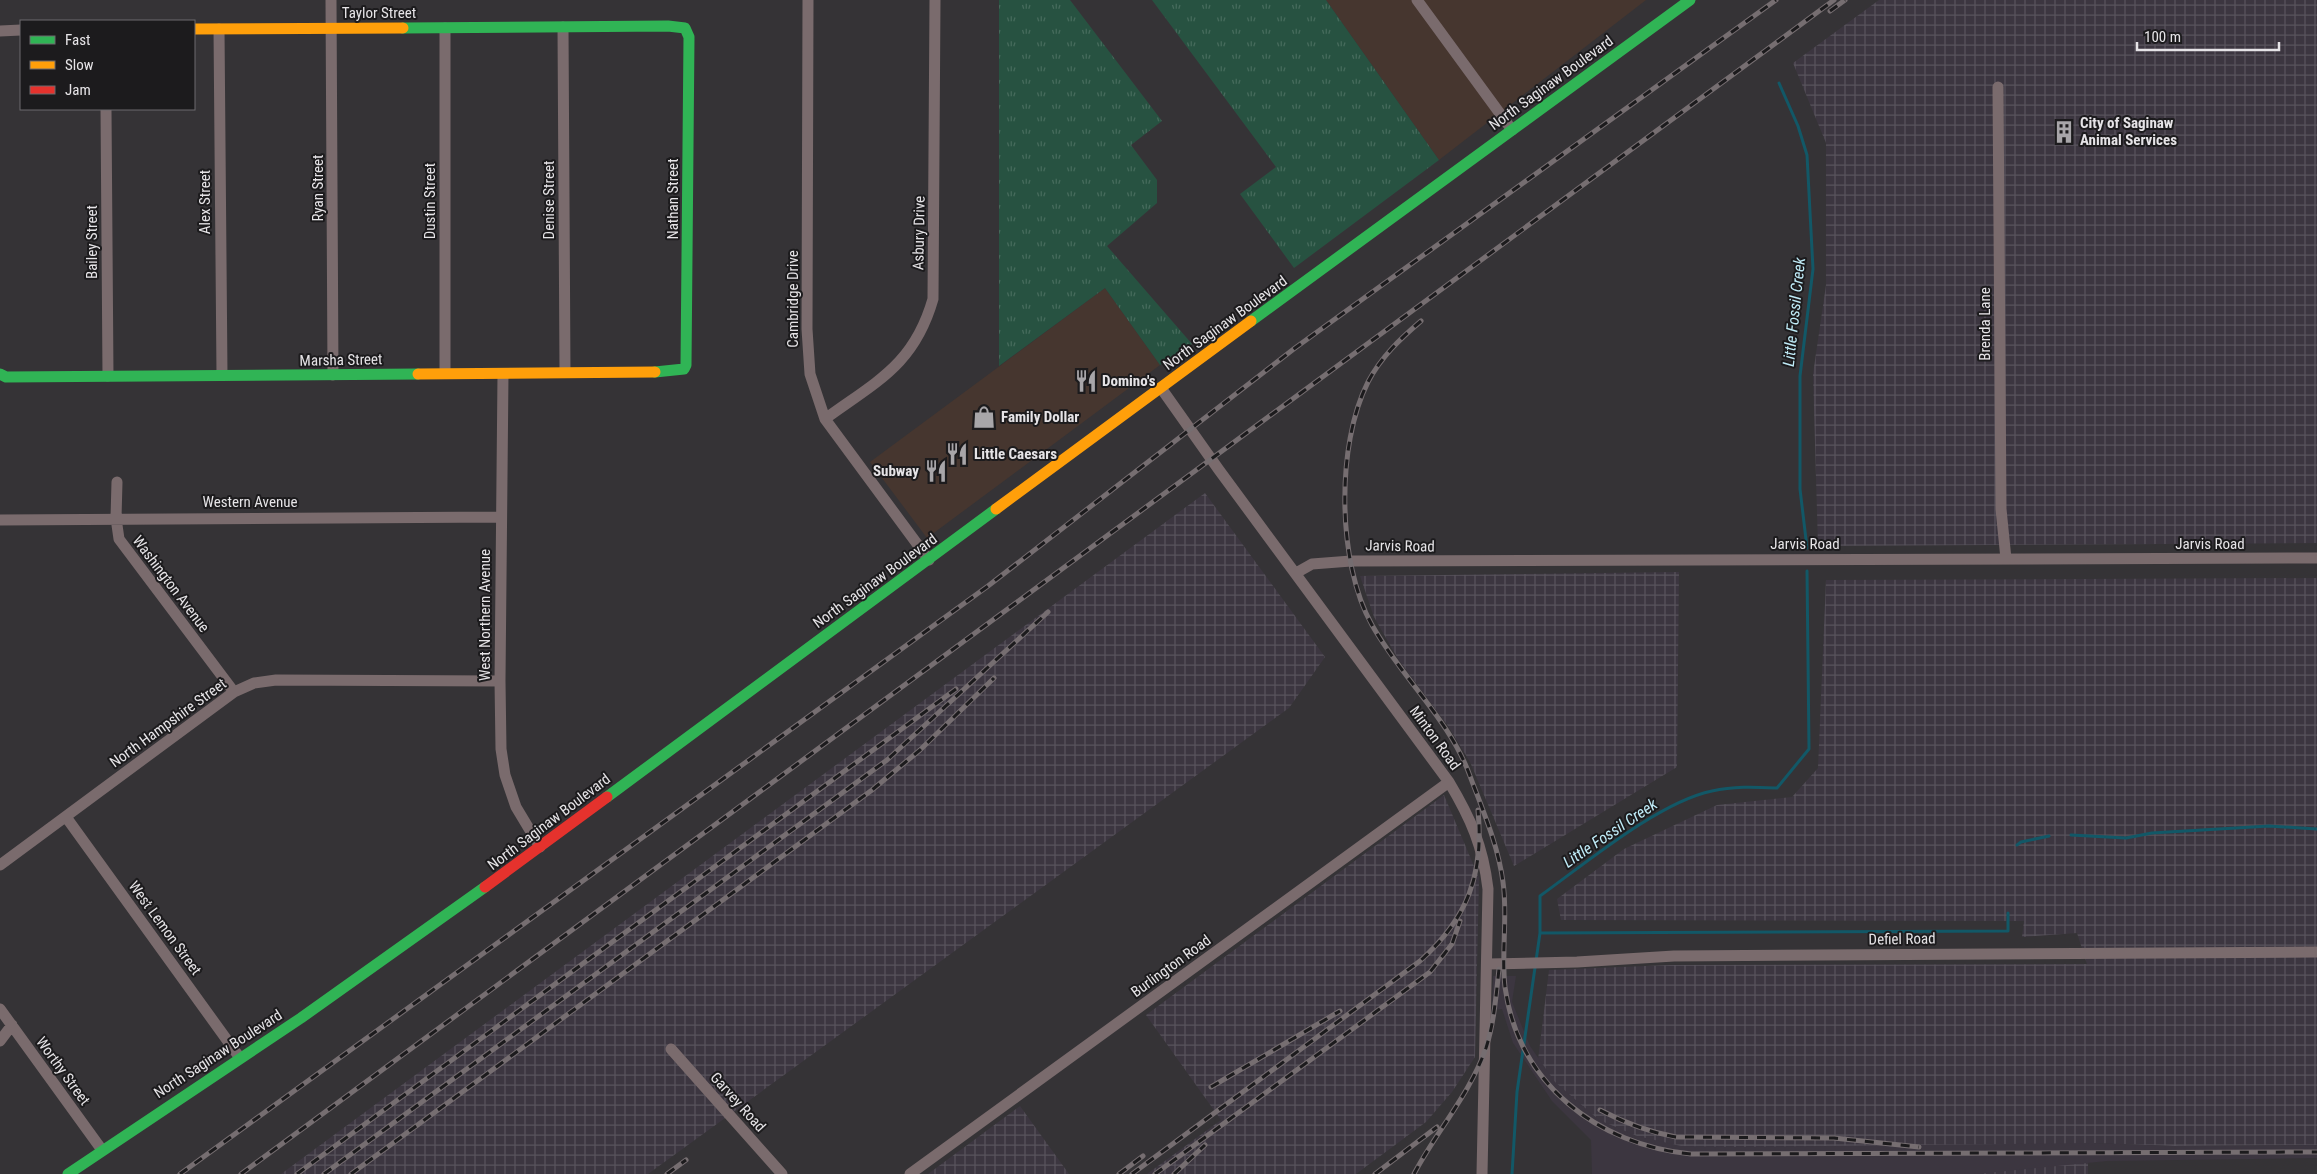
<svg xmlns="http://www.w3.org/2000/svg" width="2317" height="1174" font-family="'Roboto Condensed',sans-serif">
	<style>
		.commercial { fill: #46362f }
		.industrial { fill: url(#industrial-grid) }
		.built { fill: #3c3640 }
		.grass { fill: url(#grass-tufts) }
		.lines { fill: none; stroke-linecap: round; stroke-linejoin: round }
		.stream { stroke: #125867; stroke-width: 3 }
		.street { stroke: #7a6b6d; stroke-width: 11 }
		.fast { stroke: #30b455; stroke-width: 11 }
		.slow { stroke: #ff9f0a; stroke-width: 11 }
		.jam { stroke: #e5322d; stroke-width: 11 }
		.rail-casing { stroke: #766e71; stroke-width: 5 }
		.rail { stroke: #1c1b1d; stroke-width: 3; stroke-dasharray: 9; stroke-linecap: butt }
		.labels { text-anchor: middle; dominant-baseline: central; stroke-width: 4; stroke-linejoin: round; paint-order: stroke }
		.street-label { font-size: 15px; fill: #e6e4e7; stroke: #1c1b1d }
		.poi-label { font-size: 15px; font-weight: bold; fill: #e6e4e7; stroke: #1c1b1d; text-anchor: start }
		.water-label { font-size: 16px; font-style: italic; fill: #c0ecf8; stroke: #1c1b1d }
	</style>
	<defs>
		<pattern id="industrial-grid" width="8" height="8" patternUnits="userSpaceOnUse" patternTransform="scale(1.25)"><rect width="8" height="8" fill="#3c3640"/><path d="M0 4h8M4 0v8" fill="none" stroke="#58535c"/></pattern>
		<pattern id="grass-tufts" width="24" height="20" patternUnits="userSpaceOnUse" patternTransform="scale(1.25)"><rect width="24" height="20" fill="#275241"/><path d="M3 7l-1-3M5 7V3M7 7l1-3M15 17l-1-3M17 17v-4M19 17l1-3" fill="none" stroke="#466b5c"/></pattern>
	</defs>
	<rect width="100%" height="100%" fill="#353336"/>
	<path class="commercial" d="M1326,0H1646L1439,160Z
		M1105,288L1160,365L927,538L870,462Z"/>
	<path class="industrial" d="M1879,0H2317V543L1818,546L1813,374L1826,285V143L1793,63Z
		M1205,493L1325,657L1289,708L648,1174H281Z
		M1679,572L1677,767L1514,866L1470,762L1448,726L1398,659L1374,617L1360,576Z
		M2317,578V1145L2173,1146L2088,1143V1174H1796L1649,1160L1536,1076L1549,970L1670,965L2087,964L2077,933L2022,937L2024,921L1561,920L1557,899L1624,849L1717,805L1792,797L1818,768L1826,580Z
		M1444,795L1479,878L1475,1057L1452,1092L1426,1122L1356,1174H1147L1221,1120L1146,1015Z
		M1020,1106L1069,1174H928Z"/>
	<path class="built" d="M1493,976H1516L1512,1002L1530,1046L1555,1082L1599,1120L1637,1136L1681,1146L1733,1147L2093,1143L2173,1146L2317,1145V1158L2107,1161L1977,1174H1592L1591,1140L1552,1101L1513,1043L1502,1009L1492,1010Z"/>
	<path class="grass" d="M999,0H1070L1162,121L1131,145L1157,180V203L1107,246L1192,344L1160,365L1105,288L999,366Z
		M1152,0H1326L1439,160L1294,268L1240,194L1276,167Z"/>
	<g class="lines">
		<path class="stream" d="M1779,83L1798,126L1807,155L1813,269L1800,376V489L1807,548
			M2071,835L2126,838L2152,833L2269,826L2317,829
			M2017,845L2021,842L2049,836
			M1540,933L2008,931V913
			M1512,1174L1517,1092L1540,933V896C1586,863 1659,802 1712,791C1734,786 1754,787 1777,788L1809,749L1807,571"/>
		<path class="street" d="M331,0L333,375
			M808,0L807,329L810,374L825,419L929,560
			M1417,0L1512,130
			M563,27L565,372
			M445,28V373
			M219,29L222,375
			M0,31L21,30
			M1998,87L2001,509L2006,559
			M106,109L108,376
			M503,374L500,681L501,749L505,775L516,807L540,847
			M1161,388L1219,470L1449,782C1471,819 1483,846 1488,889L1482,1174
			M825,419C877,381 914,365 933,299L935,0
			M117,482L116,518L119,539L234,692
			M0,520L501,517
			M1296,573L1312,564L1351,561L2317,558
			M66,817L240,1058
			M0,865L234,692L254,683L276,680L500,681
			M1488,964L1577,962L1674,956L2317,952
			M0,1009L102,1150
			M0,1041L12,1025
			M671,1049L782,1174
			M910,1174L1449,782"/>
		<path class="fast" d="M403,28L668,26L685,28L689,37L686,365L684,369L655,372
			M1251,321L1690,0
			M0,374L6,377L418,374
			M607,797L996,509
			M68,1174L301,1018L485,887"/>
		<path class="slow" d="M194,29L403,28
			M418,374L655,372
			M996,509L1251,321"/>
		<path class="jam" d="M485,887L607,797"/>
		<defs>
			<path id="rail" d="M1830,11L1845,0
				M1421,321C1400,339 1381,357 1368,382C1336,445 1337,563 1372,625C1401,677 1450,720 1470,776C1483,811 1498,845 1503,882C1508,917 1501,952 1505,987C1518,1084 1598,1145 1691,1154L2317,1152
				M1211,1087L1340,1011
				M1600,1110C1625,1123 1648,1132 1676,1137L1834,1138L1919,1147
				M180,1174L988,586L1295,348L1776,0
				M241,1174L1834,0
				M297,1174L956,689
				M324,1174L887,760L1048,612
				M351,1174L872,790L920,750L994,678
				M667,1174L686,1160
				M1119,1174L1143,1156
				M1132,1174L1420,961C1468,918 1484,874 1478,810
				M1155,1174L1430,972L1452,944L1460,921
				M1174,1174L1205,1145
				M1375,1174L1437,1127
				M1414,1174C1436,1132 1470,1094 1486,1048C1494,1023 1496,996 1499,969"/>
		</defs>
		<use href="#rail" class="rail-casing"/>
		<use href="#rail" class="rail"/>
	</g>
	<defs>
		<symbol id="building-bare" viewBox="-9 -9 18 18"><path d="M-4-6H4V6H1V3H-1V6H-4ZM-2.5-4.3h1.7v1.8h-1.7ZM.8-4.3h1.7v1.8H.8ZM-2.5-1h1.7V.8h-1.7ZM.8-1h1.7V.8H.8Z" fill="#a8a6a9" stroke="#1c1b1d" stroke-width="2.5" paint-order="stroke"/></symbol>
		<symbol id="restaurant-bare" viewBox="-9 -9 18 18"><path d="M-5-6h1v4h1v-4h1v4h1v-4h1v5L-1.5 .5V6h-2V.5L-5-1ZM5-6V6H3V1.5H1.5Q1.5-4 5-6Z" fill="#a8a6a9" stroke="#1c1b1d" stroke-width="2.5" paint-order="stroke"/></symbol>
		<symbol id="shop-bare" viewBox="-9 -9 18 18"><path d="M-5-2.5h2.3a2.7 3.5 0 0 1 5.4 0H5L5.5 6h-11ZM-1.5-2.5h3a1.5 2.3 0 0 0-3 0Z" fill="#a8a6a9" stroke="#1c1b1d" stroke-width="2.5" paint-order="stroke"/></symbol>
	</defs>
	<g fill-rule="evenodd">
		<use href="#building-bare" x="2048" y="116" width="32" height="32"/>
		<use href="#restaurant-bare" x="1070" y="365" width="32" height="32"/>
		<use href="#shop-bare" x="968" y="401" width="32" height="32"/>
		<use href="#restaurant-bare" x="941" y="438" width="32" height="32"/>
		<use href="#restaurant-bare" x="920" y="455" width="32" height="32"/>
	</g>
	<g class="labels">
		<g class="street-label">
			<text x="379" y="13">Taylor Street</text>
			<text transform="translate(1551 83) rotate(-36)">North Saginaw Boulevard</text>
			<text transform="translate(318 188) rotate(-90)">Ryan Street</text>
			<text transform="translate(673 199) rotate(-90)">Nathan Street</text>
			<text transform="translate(549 200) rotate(-90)">Denise Street</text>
			<text transform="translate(430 201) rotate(-90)">Dustin Street</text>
			<text transform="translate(205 202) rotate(-90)">Alex Street</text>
			<text transform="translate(919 233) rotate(-89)">Asbury Drive</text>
			<text transform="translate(92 242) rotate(-90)">Bailey Street</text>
			<text transform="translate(793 299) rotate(-90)">Cambridge Drive</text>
			<text transform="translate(1225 323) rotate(-36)">North Saginaw Boulevard</text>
			<text transform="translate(1985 324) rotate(-90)">Brenda Lane</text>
			<text transform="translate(341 360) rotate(-1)">Marsha Street</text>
			<text x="250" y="502">Western Avenue</text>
			<text x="1805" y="544">Jarvis Road</text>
			<text x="2210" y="544">Jarvis Road</text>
			<text transform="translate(1400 546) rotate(1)">Jarvis Road</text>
			<text transform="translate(875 581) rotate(-36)">North Saginaw Boulevard</text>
			<text transform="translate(171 584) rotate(53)">Washington Avenue</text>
			<text transform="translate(485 615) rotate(-90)">West Northern Avenue</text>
			<text transform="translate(168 723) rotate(-36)">North Hampshire Street</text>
			<text transform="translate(1435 738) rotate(54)">Minton Road</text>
			<text transform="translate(549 822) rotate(-37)">North Saginaw Boulevard</text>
			<text transform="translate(165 928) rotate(54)">West Lemon Street</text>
			<text transform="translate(1902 939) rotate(-1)">Defiel Road</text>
			<text transform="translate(1171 966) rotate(-36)">Burlington Road</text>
			<text transform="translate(218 1054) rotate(-33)">North Saginaw Boulevard</text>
			<text transform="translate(63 1071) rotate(54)">Worthy Street</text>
			<text transform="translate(738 1102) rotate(48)">Garvey Road</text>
		</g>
		<g class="poi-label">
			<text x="2080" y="123">City of Saginaw<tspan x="2080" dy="17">Animal Services</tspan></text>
			<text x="1102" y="381">Domino's</text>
			<text x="1001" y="417">Family Dollar</text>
			<text x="974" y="454">Little Caesars</text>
			<text x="919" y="471" text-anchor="end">Subway</text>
		</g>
		<g class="water-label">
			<text transform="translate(1794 312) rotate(-84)">Little Fossil Creek</text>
			<text transform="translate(1610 833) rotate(-34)">Little Fossil Creek</text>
		</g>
	</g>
	<rect x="20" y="20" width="175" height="90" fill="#1c1b1d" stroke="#6d6b6e"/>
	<rect x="30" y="36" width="25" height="8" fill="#30b455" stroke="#6d6b6e"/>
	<text x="65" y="45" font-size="15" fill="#e6e4e7">Fast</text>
	<rect x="30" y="61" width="25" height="8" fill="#ff9f0a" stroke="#6d6b6e"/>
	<text x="65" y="70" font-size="15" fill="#e6e4e7">Slow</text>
	<rect x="30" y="86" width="25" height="8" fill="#e5322d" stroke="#6d6b6e"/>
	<text x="65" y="95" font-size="15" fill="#e6e4e7">Jam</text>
	<path d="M2137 42v8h142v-8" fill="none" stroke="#e6e4e7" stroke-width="2.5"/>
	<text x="2144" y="42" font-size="15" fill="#e6e4e7" stroke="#1c1b1d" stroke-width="4" paint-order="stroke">100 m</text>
</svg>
